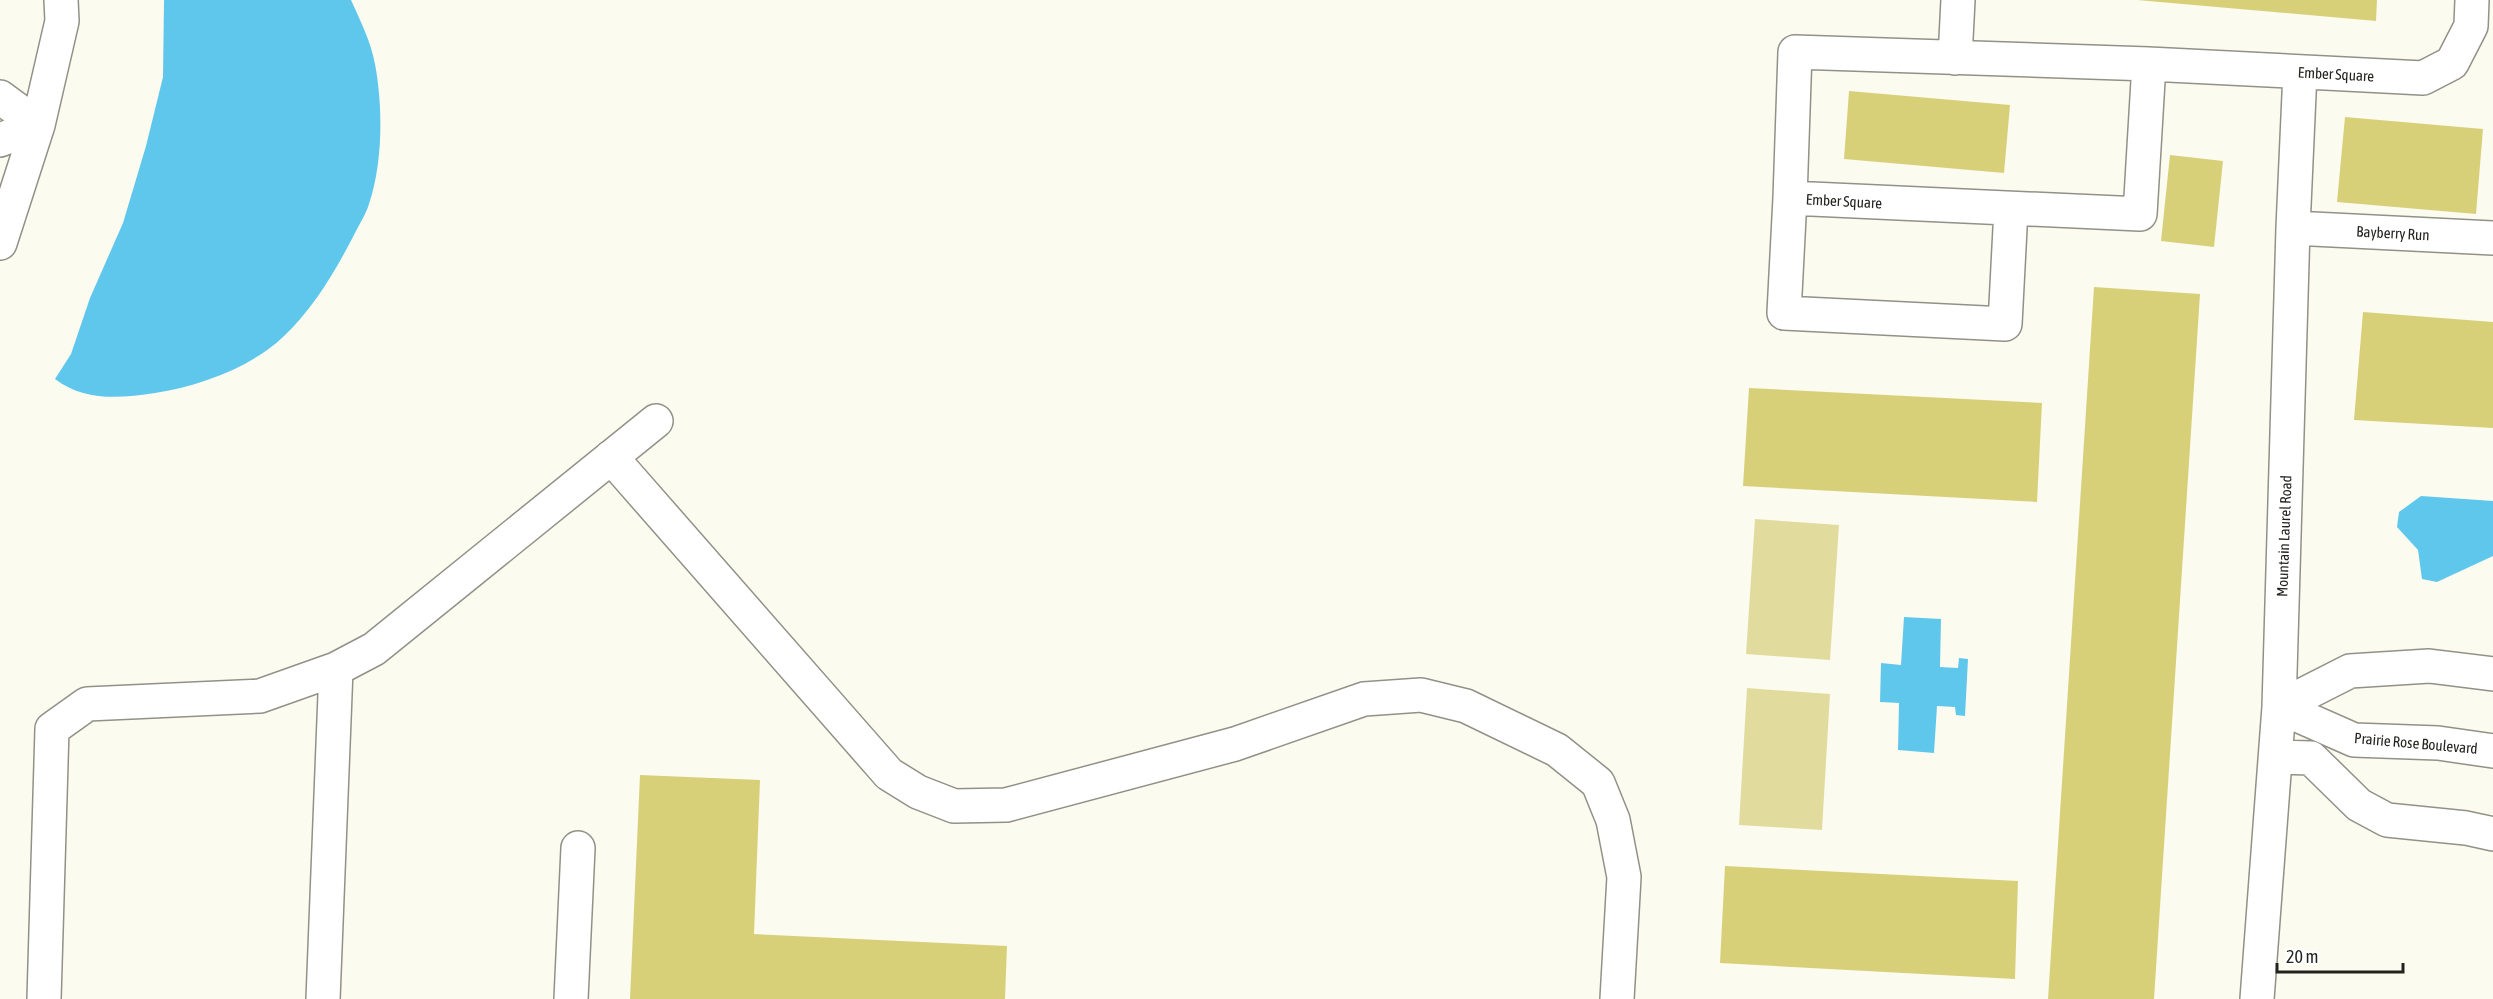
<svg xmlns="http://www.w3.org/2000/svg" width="2493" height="999" font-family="'Asap Condensed',sans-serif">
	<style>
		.green { fill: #e1dc9e }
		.water { fill: #60c7ec }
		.building { fill: #d8d079 }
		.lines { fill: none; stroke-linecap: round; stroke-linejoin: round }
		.minor-casing { stroke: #929187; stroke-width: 36 }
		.minor { stroke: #fff; stroke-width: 33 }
		.labels { text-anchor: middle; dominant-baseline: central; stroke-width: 4.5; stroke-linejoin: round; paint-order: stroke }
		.street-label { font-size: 15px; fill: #23231f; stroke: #fff }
	</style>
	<rect width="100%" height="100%" fill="#fcfbf0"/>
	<path class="green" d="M1755,519L1839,525L1830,660L1746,654Z
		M1747,688L1830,694L1822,830L1739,825Z"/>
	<path class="water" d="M164,0H351C360,20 371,42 375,64C383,106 383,163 369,204C366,214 360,223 355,233C336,270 314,308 283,337C250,368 199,386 155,393C121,398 85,402 55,379L71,354L90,298L123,223L146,146L163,77Z
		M2421,496L2493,501V556L2437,582L2422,579L2418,550L2397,527L2399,512Z
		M1904,617L1941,619L1940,667L1958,668L1959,658L1968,659L1965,716L1956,715L1955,707L1937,706L1934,753L1898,750L1899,703L1880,702L1881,663L1901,665Z"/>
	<path class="building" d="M2137,0H2377L2376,21Z
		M1849,91L2010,105L2004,173L1844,159Z
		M2345,117L2483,129L2476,214L2337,202Z
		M2170,155L2223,161L2214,247L2161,241Z
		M2094,287L2200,294L2154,999H2048Z
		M2363,312L2493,322V428L2354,420Z
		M1749,388L2042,403L2037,502L1743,486Z
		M640,775L760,780L754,934L1007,946L1005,999H630Z
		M1725,866L2018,881L2015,979L1720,963Z"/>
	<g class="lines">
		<defs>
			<path id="minor" d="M1955,58L1958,0
				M2149,64L2140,214L1790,198L1795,52L2149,64L2423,78L2452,63L2471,26L2472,0
				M0,97L38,125
				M0,140L38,125
				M1790,198L1784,313L2005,324L2011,209
				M2293,228L2493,238
				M0,243L38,125L62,21L61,0
				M611,457L889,774L918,792L954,806L1006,805L1235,744L1364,699L1421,695L1466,706L1557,750L1598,783L1613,820L1624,877L1617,999
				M2493,674L2429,666L2350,671L2279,707L2354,740L2438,743L2493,751
				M2276,757L2311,758L2359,805L2387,820L2466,828L2493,834
				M44,999L52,729L87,704L260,696L336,669L374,649L656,421
				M323,999L336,669
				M571,999L578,848
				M2257,999L2279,707L2293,228L2300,72"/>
		</defs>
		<use href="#minor" class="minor-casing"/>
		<use href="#minor" class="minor"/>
	</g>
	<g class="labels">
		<g class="street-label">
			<text transform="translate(2336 74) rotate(3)">Ember Square</text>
			<text transform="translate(1844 201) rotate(3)">Ember Square</text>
			<text transform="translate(2393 233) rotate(3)">Bayberry Run</text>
			<text transform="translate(2284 536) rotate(-88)">Mountain Laurel Road</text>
			<text transform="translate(2416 743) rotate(5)">Prairie Rose Boulevard</text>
		</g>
	</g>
	<path d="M2277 963v9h126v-9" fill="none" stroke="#23231f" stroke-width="3"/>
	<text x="2286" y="963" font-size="18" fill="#23231f" stroke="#ffffff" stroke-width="4.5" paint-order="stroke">20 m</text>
</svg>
